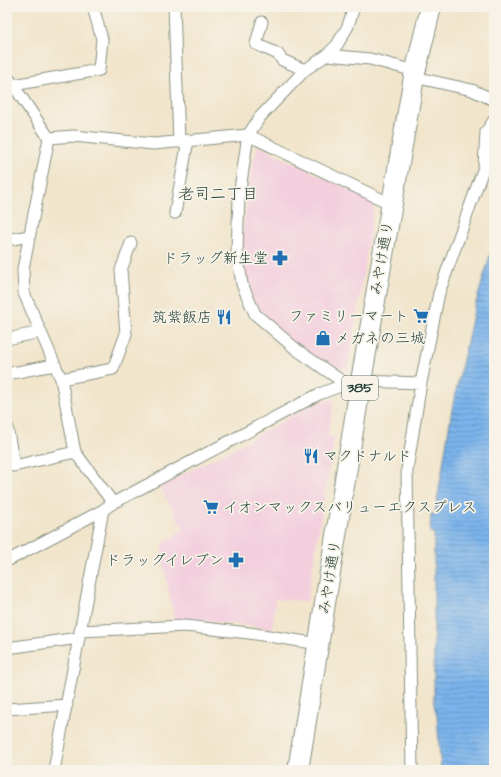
<svg xmlns="http://www.w3.org/2000/svg" width="501" height="777" font-family="'Architects Daughter','Klee One',sans-serif">
	<style>
		.built { fill: #f3cfde }
		.water { fill: url(#water-rules); stroke: #4e7890 }
		.lines { fill: none; stroke-linecap: round; stroke-linejoin: round }
		.street-casing { stroke: #889180; stroke-width: 13 }
		.highway-casing { stroke: #889180; stroke-width: 22 }
		.street { stroke: #fff; stroke-width: 11 }
		.highway { stroke: #fff; stroke-width: 20 }
		.labels { text-anchor: middle; dominant-baseline: central; stroke-width: 3.5; stroke-linejoin: round; paint-order: stroke }
		.shield { fill: #f7f3e8; stroke: #60746a; stroke-width: 1 }
		.shield-label { font-size: 14px; font-weight: bold; fill: #1f3d34 }
		.poi-label { font-size: 15px; fill: #1f3d34; stroke: #f7f3e8; text-anchor: end }
		.street-label { font-size: 15px; fill: #1f3d34; stroke: #f7f3e8 }
		.neighbourhood-label { font-size: 16px; fill: #1f3d34; stroke: #f7f3e8 }
	</style>
	<defs>
		<pattern id="water-rules" width="6" height="5" patternUnits="userSpaceOnUse"><rect width="6" height="5" fill="#7cb4ec"/><path d="M0 2.5h6" fill="none" stroke="#6594c0"/></pattern>
	</defs>
	<rect width="100%" height="100%" fill="#f7f3e8"/>
	<filter id="ink" filterUnits="userSpaceOnUse"><feTurbulence type="fractalNoise" baseFrequency=".025" numOctaves="2"/><feDisplacementMap in="SourceGraphic" scale="8" xChannelSelector="R" yChannelSelector="G"/><feConvolveMatrix kernelMatrix="1 2 1 2 8 2 1 2 1" color-interpolation-filters="sRGB"/></filter>
	<filter id="wash" filterUnits="userSpaceOnUse"><feTurbulence type="fractalNoise" baseFrequency=".012" numOctaves="4" result="noise"/><feDisplacementMap in="SourceGraphic" scale="16" xChannelSelector="R" yChannelSelector="G"/><feGaussianBlur stdDeviation="0.9" result="paint"/><feColorMatrix in="noise" values="0 0 0 0 0 0 0 0 0 0 0 0 0 0 0 0 0 1.4 0 .05"/><feComposite in="paint" operator="in"/></filter>
	<g filter="url(#wash)">
		<rect width="100%" height="100%" fill="#f1e5cc"/>
		<path class="built" d="M258,146L375,202L348,367L334,370L297,346L256,310L245,286L241,249L243,231L252,167Z
			M334,400L328,436L334,438L307,601L275,599L272,632L263,627L188,619L175,623L163,562L162,545L183,529L160,486L246,442L307,407L320,401Z"/>
		<path class="water" d="M494,127V159L487,150L488,137Z
			M494,242V770H441L437,716L434,705V533L430,532L431,514H435L452,409L475,306Z"/>
	</g>
	<g filter="url(#ink)">
		<g class="lines">
			<defs>
				<path id="street" d="M174,7L179,142
					M262,22L256,44L278,54L282,60L305,70
					M327,55L370,59L415,71
					M7,76L49,138L73,136L154,144L248,135L391,204
					M414,77L472,90L494,100
					M13,85L99,70L102,39L93,7
					M49,138L23,269L24,293L61,379L75,452L113,503
					M175,213L188,140
					M7,240L29,236
					M7,339L41,332
					M7,374L54,365
					M61,379L113,369L126,334L121,270L131,243
					M346,384L297,350L255,314L242,284L237,252L239,196L248,135L260,117L305,70L327,55L337,45L348,26L354,7
					M7,426L14,466L75,452
					M7,561L103,510L113,503L319,394L346,384L361,381L421,383
					M80,631L185,626L249,633L319,644
					M7,648L79,638
					M7,709L67,705
					M54,770L103,510
					M412,770L407,470L421,383L439,293L484,167L486,132L494,120"/>
				<path id="highway" d="M298,770L361,381L414,77L431,7"/>
			</defs>
			<use href="#street" class="street-casing"/>
			<use href="#highway" class="highway-casing"/>
			<use href="#street" class="street"/>
			<use href="#highway" class="highway"/>
		</g>
	</g>
	<defs>
		<symbol id="pharmacy-bare" viewBox="-9 -9 18 18"><path d="M-2-6h4v4h4v4h-4v4h-4v-4h-4v-4h4Z" fill="#1f6fb2" stroke="#f7f3e8" stroke-width="2.5" paint-order="stroke"/></symbol>
		<symbol id="supermarket-bare" viewBox="-9 -9 18 18"><path d="M-6-5.5h2.5l.6 2H6L4.5 2H-2.5L-4.4-4H-6ZM-1.5 3.2a1.3 1.3 0 1 0 .1 0ZM3 3.2a1.3 1.3 0 1 0 .1 0Z" fill="#1f6fb2" stroke="#f7f3e8" stroke-width="2.5" paint-order="stroke"/></symbol>
		<symbol id="restaurant-bare" viewBox="-9 -9 18 18"><path d="M-5-6h1v4h1v-4h1v4h1v-4h1v5L-1.5 .5V6h-2V.5L-5-1ZM5-6V6H3V1.5H1.5Q1.5-4 5-6Z" fill="#1f6fb2" stroke="#f7f3e8" stroke-width="2.5" paint-order="stroke"/></symbol>
		<symbol id="shop-bare" viewBox="-9 -9 18 18"><path d="M-5-2.5h2.3a2.7 3.5 0 0 1 5.4 0H5L5.5 6h-11ZM-1.5-2.5h3a1.5 2.3 0 0 0-3 0Z" fill="#1f6fb2" stroke="#f7f3e8" stroke-width="2.5" paint-order="stroke"/></symbol>
	</defs>
	<g fill-rule="evenodd">
		<use href="#pharmacy-bare" x="269" y="247" width="22" height="22"/>
		<use href="#supermarket-bare" x="410" y="305" width="22" height="22"/>
		<use href="#restaurant-bare" x="213" y="306" width="22" height="22"/>
		<use href="#shop-bare" x="312" y="327" width="22" height="22"/>
		<use href="#restaurant-bare" x="300" y="445" width="22" height="22"/>
		<use href="#supermarket-bare" x="200" y="496" width="22" height="22"/>
		<use href="#pharmacy-bare" x="225" y="549" width="22" height="22"/>
	</g>
	<g class="labels">
		<rect class="shield" x="342" y="376" width="36" height="24" rx="3"/>
		<g class="shield-label">
			<text x="360" y="388">385</text>
		</g>
		<g class="poi-label">
			<text x="268" y="258">ドラッグ新生堂</text>
			<text x="409" y="316">ファミリーマート</text>
			<text x="212" y="317">筑紫飯店</text>
			<text x="335" y="338" text-anchor="start">メガネの三城</text>
			<text x="323" y="456" text-anchor="start">マクドナルド</text>
			<text x="223" y="507" text-anchor="start">イオンマックスバリューエクスプレス</text>
			<text x="224" y="560">ドラッグイレブン</text>
		</g>
		<g class="street-label">
			<text transform="translate(382 258) rotate(-80)">みやけ通り</text>
			<text transform="translate(330 577) rotate(-81)">みやけ通り</text>
		</g>
		<g class="neighbourhood-label">
			<text x="218" y="194">老司二丁目</text>
		</g>
	</g>
	<rect width="501" height="777" fill="none" stroke="#f7f3e8" stroke-width="24"/>
</svg>
